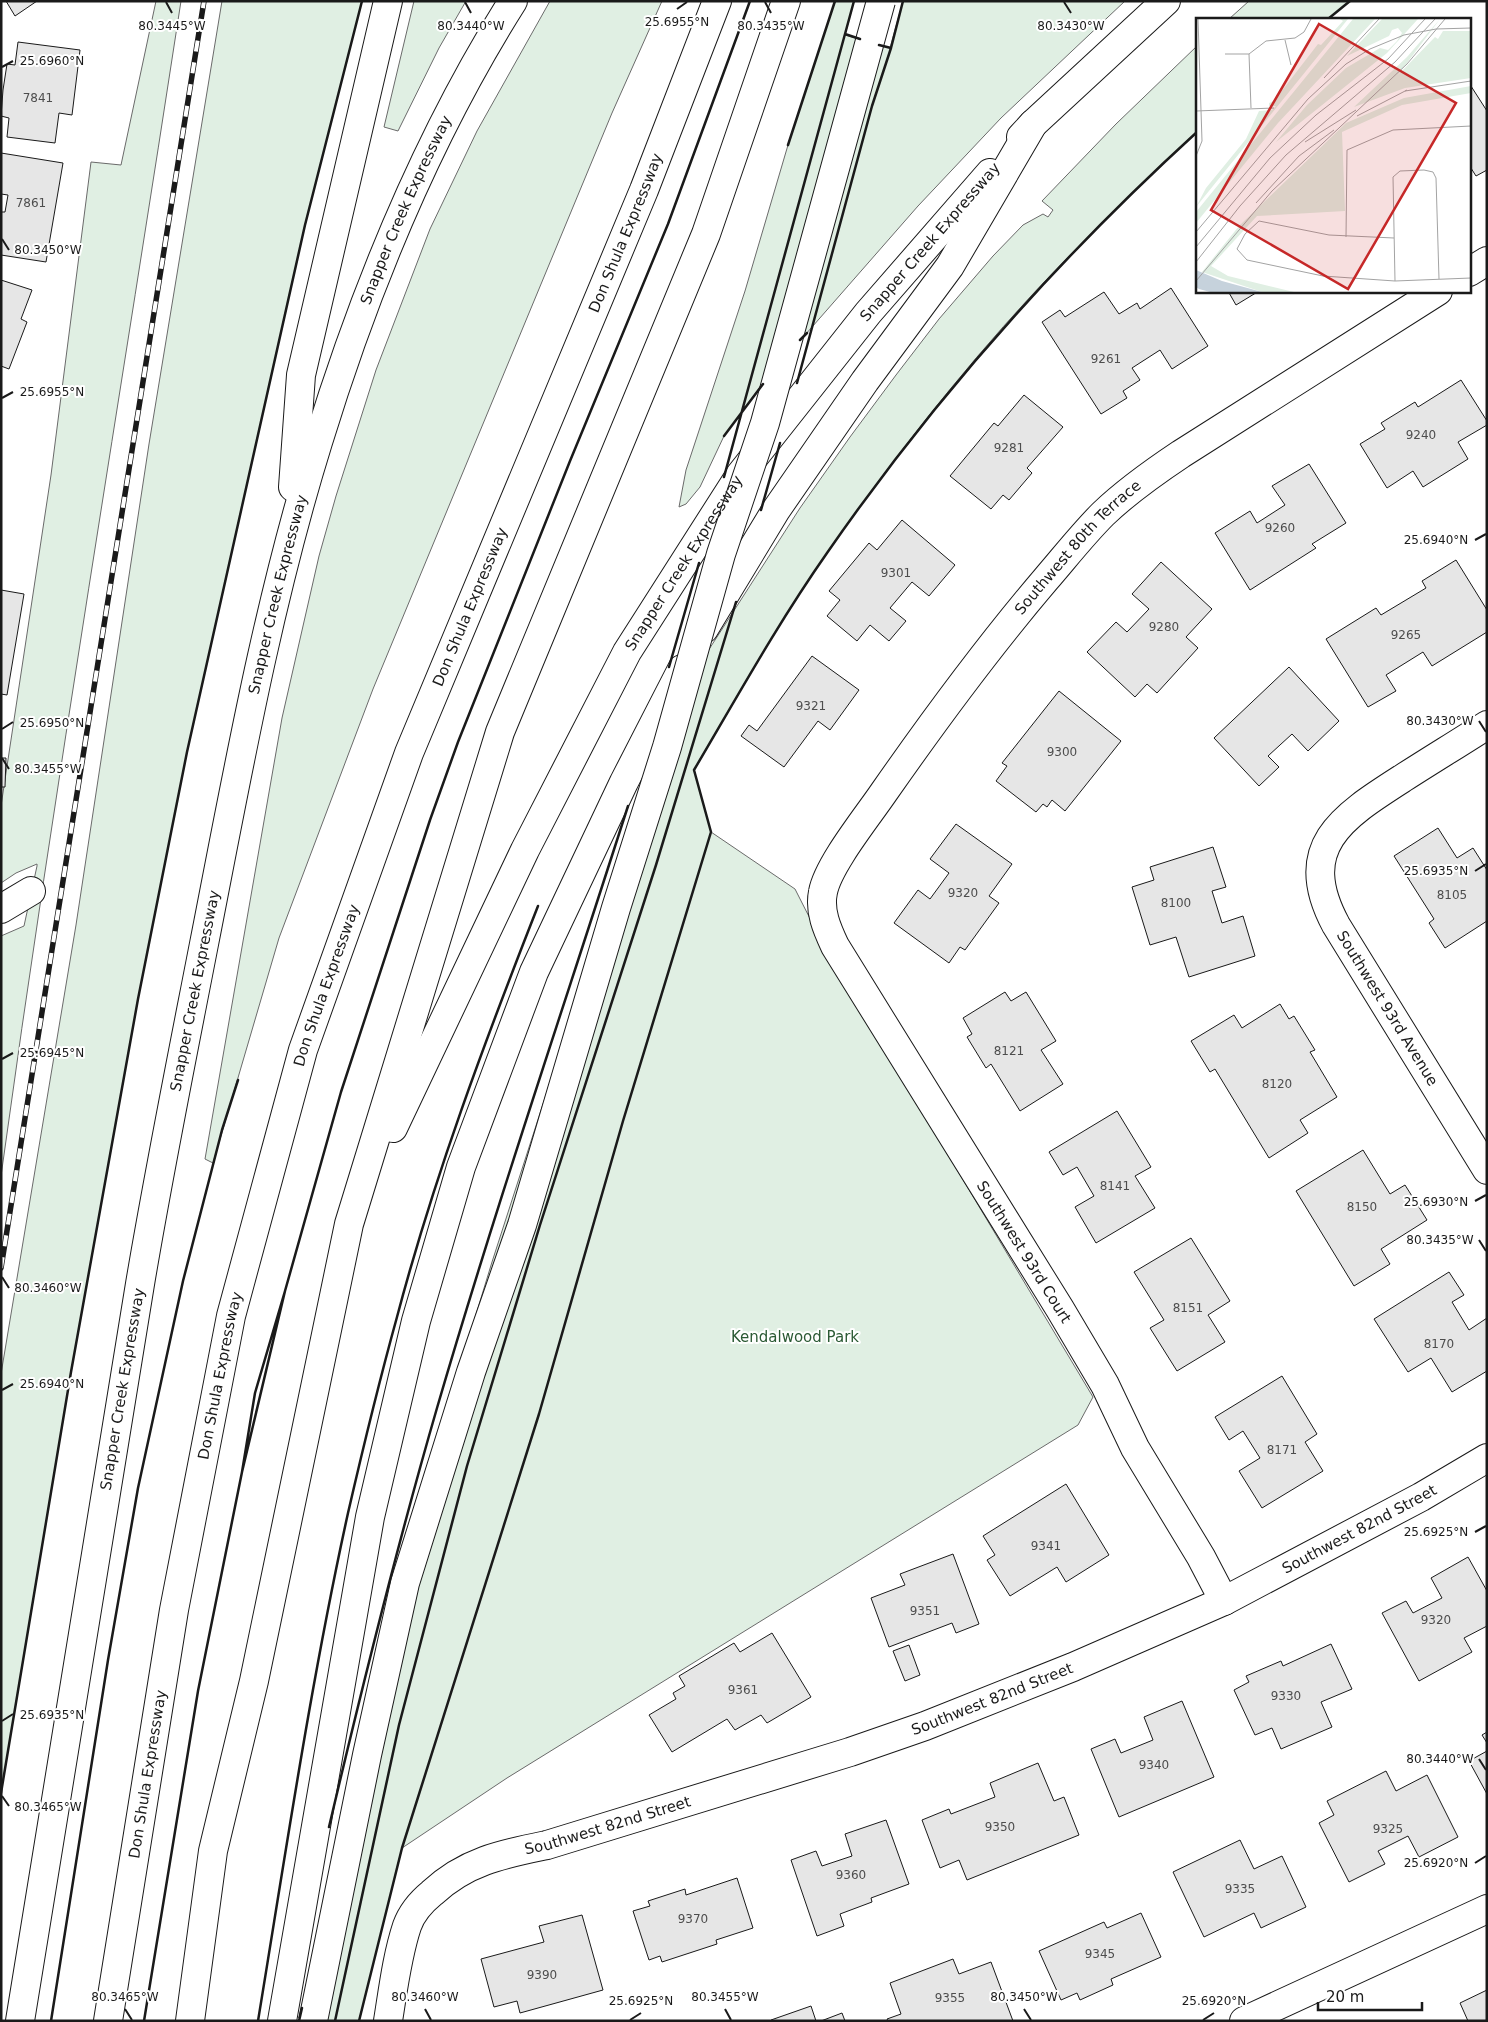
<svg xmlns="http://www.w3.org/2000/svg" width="1488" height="2022" font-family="'DejaVu Sans',sans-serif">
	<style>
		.green { fill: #e0efe3; stroke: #6a6a6a }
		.building { fill: #e6e6e6; stroke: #1a1a1a }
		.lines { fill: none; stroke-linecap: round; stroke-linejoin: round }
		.minor-casing { stroke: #1a1a1a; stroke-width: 30 }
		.highway-casing { stroke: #1a1a1a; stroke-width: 30 }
		.minor { stroke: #fff; stroke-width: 28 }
		.highway { stroke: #fff; stroke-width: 28 }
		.rail-casing { stroke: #1a1a1a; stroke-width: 5.5 }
		.rail { stroke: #fff; stroke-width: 4; stroke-dasharray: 11; stroke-linecap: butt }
		.highway-bridge-casing { stroke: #1a1a1a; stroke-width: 30; stroke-linecap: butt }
		.highway-bridge { stroke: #fff; stroke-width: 28 }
		.wall { stroke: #1a1a1a; stroke-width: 2.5 }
		.ticks { fill: none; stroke: #1a1a1a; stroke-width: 2 }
		.labels { text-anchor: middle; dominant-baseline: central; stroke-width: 4; stroke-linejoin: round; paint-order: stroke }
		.number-label { font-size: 12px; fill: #4d4d4d }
		.street-label { font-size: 15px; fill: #1a1a1a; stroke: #fff }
		.park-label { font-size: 15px; fill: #2b5a34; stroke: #fff }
		.inset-road { fill: none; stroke: #a3a3a3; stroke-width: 1 }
		.view { fill: #c62828; fill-opacity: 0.15; stroke: #c62828; stroke-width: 2.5 }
		.inset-edge { fill: none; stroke: #1a1a1a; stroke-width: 2.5 }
		.ticks-label { font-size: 12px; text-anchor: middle; fill: #1a1a1a; stroke: #fff; stroke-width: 4; stroke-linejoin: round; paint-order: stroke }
	</style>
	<rect width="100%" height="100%" fill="#fff"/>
	<path class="green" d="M156,1H181C121,393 55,783 1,1176V936L24,926L37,866V864L16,873L1,883V806L51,475L91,162L121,165Z
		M222,1H362L305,225L187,752L138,999L71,1372L1,1793V1374L76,925L149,444Z
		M414,1H466L439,48L398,131L384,127Z
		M550,1H662L612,113L373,689L279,938L213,1163L205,1159L282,718L319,556L336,496L376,370L430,229L477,131Z
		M835,1H854L845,35L890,48L903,1H1125L1001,118L918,206L763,383L724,436L700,487L686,504L679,507L686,470L745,291L788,145Z
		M1249,1H1350L1328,19H1229Z
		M1197,46V132C1140,185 1084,239 1031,296C957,376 889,464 827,553C778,623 737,697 694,770L711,832L795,889L828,954L1093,1397L1078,1425L507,1778L402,1848L359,2021H299L323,1913L448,1406L492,1262L553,1073L688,682L800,508L850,437L896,375L939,319L993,256L1023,225L1043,214L1048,217L1053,210L1042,201L1116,124Z"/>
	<path class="building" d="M6,1H37L15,16Z
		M18,42L80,50L72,115L59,113L55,143L7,137L9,118L1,116L3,90L7,64L15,65Z
		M1469,83L1487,111V170L1476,176L1469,165Z
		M1,153L63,163L46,262L1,255V212H5L8,195L1,194Z
		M1,280L32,290L21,319L27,322L9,369L1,366Z
		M1171,288L1208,346L1172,369L1160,350L1132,368L1140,380L1123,391L1127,398L1101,414L1042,322L1060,310L1065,317L1104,292L1119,314L1137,303L1140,309Z
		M1228,291H1259L1236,305Z
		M1461,380L1487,421V425L1458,442L1468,459L1423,487L1413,471L1387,488L1360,444L1385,429L1381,423L1415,402L1418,407Z
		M1024,395L1063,427L1027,468L1032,473L1009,500L1003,495L991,509L950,476L994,423L998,426Z
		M1309,464L1346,523L1312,544L1316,548L1250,590L1215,533L1250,511L1257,523L1285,505L1272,486Z
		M902,520L955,565L929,596L912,582L890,608L906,621L889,641L870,625L857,641L827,616L840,600L829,591L869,543L877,550Z
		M1456,560L1487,610V632L1432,666L1423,652L1386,675L1396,691L1368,707L1326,639L1376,608L1381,615L1426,588L1422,581Z
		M1161,562L1212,609L1186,637L1198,648L1157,693L1147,684L1135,697L1087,652L1116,622L1127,632L1149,609L1132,594Z
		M1,590L24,594L7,695L1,694Z
		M812,656L859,690L830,730L818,721L784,767L741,736L749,725L757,731Z
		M1289,667L1339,721L1308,751L1292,734L1268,756L1279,767L1259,786L1214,738Z
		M1059,691L1121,741L1065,811L1052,800L1047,807L1043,804L1036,812L996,781L1007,766L1002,763Z
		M1,758H6L5,787H1Z
		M956,824L1012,864L989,896L999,903L965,950L960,947L949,963L894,923L918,890L930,899L949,873L930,859Z
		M1438,828L1457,858L1473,848L1487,870V921L1445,948L1429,923L1434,919L1394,856Z
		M1213,847L1226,887L1212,891L1222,923L1243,916L1255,956L1189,977L1176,937L1150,945L1132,887L1154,880L1150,867Z
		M1005,992L1011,1001L1026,992L1056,1041L1041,1050L1063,1084L1020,1111L991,1064L986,1068L967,1037L972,1034L963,1018Z
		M1280,1004L1289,1019L1294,1016L1315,1050L1310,1052L1337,1097L1300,1120L1308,1133L1269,1158L1215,1069L1210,1072L1191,1041L1234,1015L1242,1028Z
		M1117,1111L1151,1167L1135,1176L1155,1208L1096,1243L1075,1207L1094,1196L1077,1167L1063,1175L1049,1152Z
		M1363,1150L1390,1194L1405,1185L1427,1220L1381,1249L1390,1264L1354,1286L1296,1191Z
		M1191,1238L1230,1301L1208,1315L1225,1342L1177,1371L1150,1328L1164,1320L1134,1272Z
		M1449,1272L1464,1295L1452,1302L1469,1330L1487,1318V1371L1452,1392L1431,1358L1408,1372L1374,1319Z
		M1282,1376L1317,1434L1305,1442L1323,1471L1262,1508L1239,1471L1260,1458L1243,1431L1229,1440L1215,1417Z
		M1066,1484L1109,1555L1066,1582L1057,1567L1010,1596L987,1560L995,1555L983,1536Z
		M953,1554L979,1624L956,1633L952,1623L889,1647L871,1598L905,1585L900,1574Z
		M1468,1557L1487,1591V1626L1464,1638L1472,1652L1419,1681L1382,1613L1406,1601L1413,1613L1442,1598L1431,1578Z
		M772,1633L811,1697L767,1723L761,1715L735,1730L727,1719L672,1752L649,1715L676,1699L673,1693L685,1686L679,1676L734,1643L740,1652Z
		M1331,1644L1352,1689L1321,1702L1332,1727L1281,1749L1272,1728L1255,1735L1234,1690L1249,1682L1246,1676L1281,1661L1283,1666Z
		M909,1645L920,1675L905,1681L893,1651Z
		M1182,1701L1214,1777L1119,1817L1091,1749L1115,1739L1121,1753L1153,1740L1144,1717Z
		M1487,1732V1743L1482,1735Z
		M1487,1751V1794L1469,1761Z
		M1038,1763L1054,1801L1064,1797L1079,1835L967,1880L959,1860L940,1868L922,1820L949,1809L951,1814L995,1797L990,1783Z
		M1386,1771L1396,1791L1427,1775L1458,1837L1419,1857L1408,1836L1378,1851L1385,1864L1349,1882L1319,1823L1334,1815L1327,1801Z
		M886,1820L909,1884L871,1898L872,1902L840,1914L844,1926L817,1936L791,1860L816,1851L822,1866L852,1856L845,1834Z
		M1240,1840L1254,1869L1282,1856L1306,1907L1261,1928L1254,1913L1204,1937L1173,1872Z
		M737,1878L753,1928L716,1940L717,1944L662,1962L660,1956L649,1960L633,1911L650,1906L648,1901L685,1889L686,1895Z
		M1141,1913L1161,1957L1111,1979L1113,1985L1080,2000L1077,1993L1061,2000L1039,1951L1104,1922L1107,1928Z
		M582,1915L603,1990L520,2013L517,2001L494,2007L481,1959L544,1942L539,1926Z
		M953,1959L959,1974L991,1962L1013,2021H888L887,2019L901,2014L890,1983Z
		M1487,1990V2021H1468L1460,2003Z
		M811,2006L816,2021H771V2020Z
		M842,2013L845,2021H821Z"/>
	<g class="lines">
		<defs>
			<g id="minor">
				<path d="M1469,272L1487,261"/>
				<path id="s1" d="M1487,725C1459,743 1431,760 1403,778C1342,817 1294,847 1336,925L1487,1170"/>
				<path d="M1,909L31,891"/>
				<path id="s2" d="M1224,1601L1201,1557L1135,1448L1105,1385L1060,1309L835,946C827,929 819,911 823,892C828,865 867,817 884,792C935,719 988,647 1046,579C1065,557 1083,534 1103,514C1127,491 1154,472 1181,454L1438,291"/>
				<path id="s3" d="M388,2021C393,1990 397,1956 407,1926C412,1912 421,1902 432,1893C466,1861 503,1854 547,1845L850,1752L925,1726L1073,1667L1224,1601L1421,1497L1487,1458"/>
				<path d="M1244,2021L1487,1909"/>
			</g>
			<g id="highway">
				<path d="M1021,137L1033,124L1166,1"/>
				<path d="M293,487L301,375L388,1"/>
				<path d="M704,629L776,510L865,381L950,266L1033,124"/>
				<path id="s4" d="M393,1128L525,850L627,652L740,475L868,313L990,173"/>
				<path id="s5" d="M20,2021C60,1775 98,1529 140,1284C159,1171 182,1057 204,944C237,776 267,606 318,442C365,289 427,137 513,1"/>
				<path id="s6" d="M108,2021L174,1610L231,1316L303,1050L409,753L644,190L717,1"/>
				<path d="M190,2021L213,1851L254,1681L349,1224L500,732L706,234L786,1"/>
				<path d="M282,2021L370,1517L416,1321L461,1167L534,972L624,782L682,669"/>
			</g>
		</defs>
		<use href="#minor" class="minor-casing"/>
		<use href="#highway" class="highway-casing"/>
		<use href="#minor" class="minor"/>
		<use href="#highway" class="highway"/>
		<defs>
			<path id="rail" d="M1,1268L204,1"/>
		</defs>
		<use href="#rail" class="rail-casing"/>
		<use href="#rail" class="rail"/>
		<defs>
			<path id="highway-bridge" d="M313,2021L367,1755L405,1583L471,1372L522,1225L616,908L667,747L721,554L765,423L881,1"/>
		</defs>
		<use href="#highway-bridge" class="highway-bridge-casing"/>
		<use href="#highway-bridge" class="highway-bridge"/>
		<path class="wall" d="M854,1L845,34L860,39
			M1328,19L1350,1
			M879,45L891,48L903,1
			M788,145L835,1
			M800,340L807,333
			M797,383L872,106L891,48
			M724,436L763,384
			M724,477L845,34
			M761,510L780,443
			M669,667L699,563
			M285,1291L242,1472L255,1393Z
			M1,1793L71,1372L138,999L187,752L305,225L362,1
			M329,1827C362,1687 397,1546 437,1408C496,1206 564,1006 628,806
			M51,2021L108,1660L138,1488L183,1281L222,1130L238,1080
			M144,2021L198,1691L242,1472L285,1291L341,1092L430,820L458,742L570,461L668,224L750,1
			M258,2021C286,1851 311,1681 348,1513C363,1448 379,1382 397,1317C434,1177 485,1041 538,906
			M299,2021L302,2008
			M335,2021L399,1725L467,1466L540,1225L656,865L736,602
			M359,2021L402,1848L539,1414L623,1121L711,832L694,770C737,697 778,623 827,553C935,397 1057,260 1197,132"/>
	</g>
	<path class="ticks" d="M166,2L172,13M465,2L471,13M765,2L771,13M1064,2L1071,13M677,9L687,2M2,67L13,61M2,239L9,250M2,398L13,392M1475,540L1486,534M1479,721L1486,732M2,729L13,722M2,758L9,769M1475,871L1486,864M2,1059L13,1053M1475,1201L1486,1195M1479,1240L1486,1251M2,1277L9,1288M2,1390L13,1384M1475,1532L1486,1526M2,1721L13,1714M1479,1759L1486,1770M2,1796L9,1806M1475,1863L1486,1856M125,2009L132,2020M425,2009L431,2020M725,2009L731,2020M1024,2009L1031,2020M630,2020L641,2013M1203,2020L1214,2013"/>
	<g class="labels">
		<g class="number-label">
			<text x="38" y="98">7841</text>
			<text x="31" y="203">7861</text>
			<text x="1106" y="359">9261</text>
			<text x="1421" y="435">9240</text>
			<text x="1009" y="448">9281</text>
			<text x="1280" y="528">9260</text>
			<text x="896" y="573">9301</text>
			<text x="1164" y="627">9280</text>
			<text x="1406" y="635">9265</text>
			<text x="811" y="706">9321</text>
			<text x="1062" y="752">9300</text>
			<text x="963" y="893">9320</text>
			<text x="1452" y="895">8105</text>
			<text x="1176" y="903">8100</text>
			<text x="1009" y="1051">8121</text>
			<text x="1277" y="1084">8120</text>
			<text x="1115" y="1186">8141</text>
			<text x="1362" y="1207">8150</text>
			<text x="1188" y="1308">8151</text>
			<text x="1439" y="1344">8170</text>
			<text x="1282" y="1450">8171</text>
			<text x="1046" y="1546">9341</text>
			<text x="925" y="1611">9351</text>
			<text x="1436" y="1620">9320</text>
			<text x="743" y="1690">9361</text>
			<text x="1286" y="1696">9330</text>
			<text x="1154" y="1765">9340</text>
			<text x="1000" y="1827">9350</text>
			<text x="1388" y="1829">9325</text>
			<text x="851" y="1875">9360</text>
			<text x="1240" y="1889">9335</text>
			<text x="693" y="1919">9370</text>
			<text x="1100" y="1954">9345</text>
			<text x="542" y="1975">9390</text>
			<text x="950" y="1998">9355</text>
		</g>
		<g class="street-label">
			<text stroke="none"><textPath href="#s5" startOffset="1856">Snapper Creek Expressway</textPath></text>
			<text stroke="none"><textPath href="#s6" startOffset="1870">Don Shula Expressway</textPath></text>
			<text transform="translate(930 242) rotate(-49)">Snapper Creek Expressway</text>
			<text stroke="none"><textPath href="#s2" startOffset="1249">Southwest 80th Terrace</textPath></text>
			<text stroke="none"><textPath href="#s4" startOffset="636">Snapper Creek Expressway</textPath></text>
			<text stroke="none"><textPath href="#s5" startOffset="1450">Snapper Creek Expressway</textPath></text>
			<text stroke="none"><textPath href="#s6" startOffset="1465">Don Shula Expressway</textPath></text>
			<text stroke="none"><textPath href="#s6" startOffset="1060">Don Shula Expressway</textPath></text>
			<text stroke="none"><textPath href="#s5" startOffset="1045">Snapper Creek Expressway</textPath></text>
			<text stroke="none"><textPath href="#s1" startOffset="384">Southwest 93rd Avenue</textPath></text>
			<text transform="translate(1024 1252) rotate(58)">Southwest 93rd Court</text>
			<text stroke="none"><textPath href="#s6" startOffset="655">Don Shula Expressway</textPath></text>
			<text stroke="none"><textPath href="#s5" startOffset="640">Snapper Creek Expressway</textPath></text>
			<text stroke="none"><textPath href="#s3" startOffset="1139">Southwest 82nd Street</textPath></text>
			<text stroke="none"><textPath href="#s3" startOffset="734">Southwest 82nd Street</textPath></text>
			<text stroke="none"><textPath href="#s6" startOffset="250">Don Shula Expressway</textPath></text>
			<text stroke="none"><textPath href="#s3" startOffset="329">Southwest 82nd Street</textPath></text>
		</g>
		<g class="park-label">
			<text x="795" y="1337">Kendalwood Park</text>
		</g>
	</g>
	<g transform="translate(1196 18)">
		<rect width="275" height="275" fill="#fff"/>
		<path d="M144,1H152L0,189L10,170L50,121L63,93L76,92L80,88H73V85L78,83L122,26L125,27L147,3ZM157,1H179L82,105L0,205V194ZM186,1H222L191,35L80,124L111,87L150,50L184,30L192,32L201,23L206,15L202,10L196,12L193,18L151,38ZM244,1L202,57L239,19L242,21L247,13H275V60L209,70L158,89L211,39ZM275,68V75L206,87L146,114L149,193L61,198L15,248L32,258L98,274H66L6,254L43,208L150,105L208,80Z" fill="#e0efe3"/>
		<path d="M0,252L26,263L66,274H14L3,271L0,269Z" fill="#c6d2dc"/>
		<path class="inset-road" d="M89,22L95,47M29,36H53L70,23L99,20L108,14L115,1M53,36L55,90M128,60L183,1M209,73L275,63M0,93L78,90M161,98L211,72M109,124L160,92M0,138L6,123L2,1M60,185L103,138L138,112M0,214L112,81L150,46L174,31L208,17L240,11L275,10M150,219L151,132L197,112L275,108M198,220L133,217L63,203L49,216L41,231L51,242L127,258L199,263L275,260M0,229L74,140L120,97L192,41L229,1M0,244L44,188L90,137L199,44L239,1M0,263L76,173L211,46L249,1M199,263L197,159L204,153L228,152L237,154L240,160L243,261"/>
		<path class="view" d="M123,6L260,85L152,271L15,192Z"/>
		<rect width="275" height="275" class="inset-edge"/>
	</g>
	<g class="ticks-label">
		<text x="677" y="26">25.6955°N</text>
		<text x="471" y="30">80.3440°W</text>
		<text x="1071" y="30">80.3430°W</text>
		<text x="172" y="30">80.3445°W</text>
		<text x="771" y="30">80.3435°W</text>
		<text x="52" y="65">25.6960°N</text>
		<text x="48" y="254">80.3450°W</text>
		<text x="52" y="396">25.6955°N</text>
		<text x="1436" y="544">25.6940°N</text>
		<text x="1440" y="725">80.3430°W</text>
		<text x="52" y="727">25.6950°N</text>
		<text x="48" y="773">80.3455°W</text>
		<text x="1436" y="875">25.6935°N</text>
		<text x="52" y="1057">25.6945°N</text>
		<text x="1436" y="1206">25.6930°N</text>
		<text x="1440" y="1244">80.3435°W</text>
		<text x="48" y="1292">80.3460°W</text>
		<text x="52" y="1388">25.6940°N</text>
		<text x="1436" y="1536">25.6925°N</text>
		<text x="52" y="1719">25.6935°N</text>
		<text x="1440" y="1763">80.3440°W</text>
		<text x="48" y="1811">80.3465°W</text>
		<text x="1436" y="1867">25.6920°N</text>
		<text x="125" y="2001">80.3465°W</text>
		<text x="425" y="2001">80.3460°W</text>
		<text x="725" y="2001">80.3455°W</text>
		<text x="1024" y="2001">80.3450°W</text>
		<text x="641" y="2005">25.6925°N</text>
		<text x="1214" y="2005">25.6920°N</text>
	</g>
	<rect width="1488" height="2022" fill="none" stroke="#1a1a1a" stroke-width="5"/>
	<path d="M1318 2002v8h104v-8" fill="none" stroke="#1a1a1a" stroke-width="2.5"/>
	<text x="1326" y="2002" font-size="15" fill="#1a1a1a" stroke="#ffffff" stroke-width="4" paint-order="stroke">20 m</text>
</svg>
